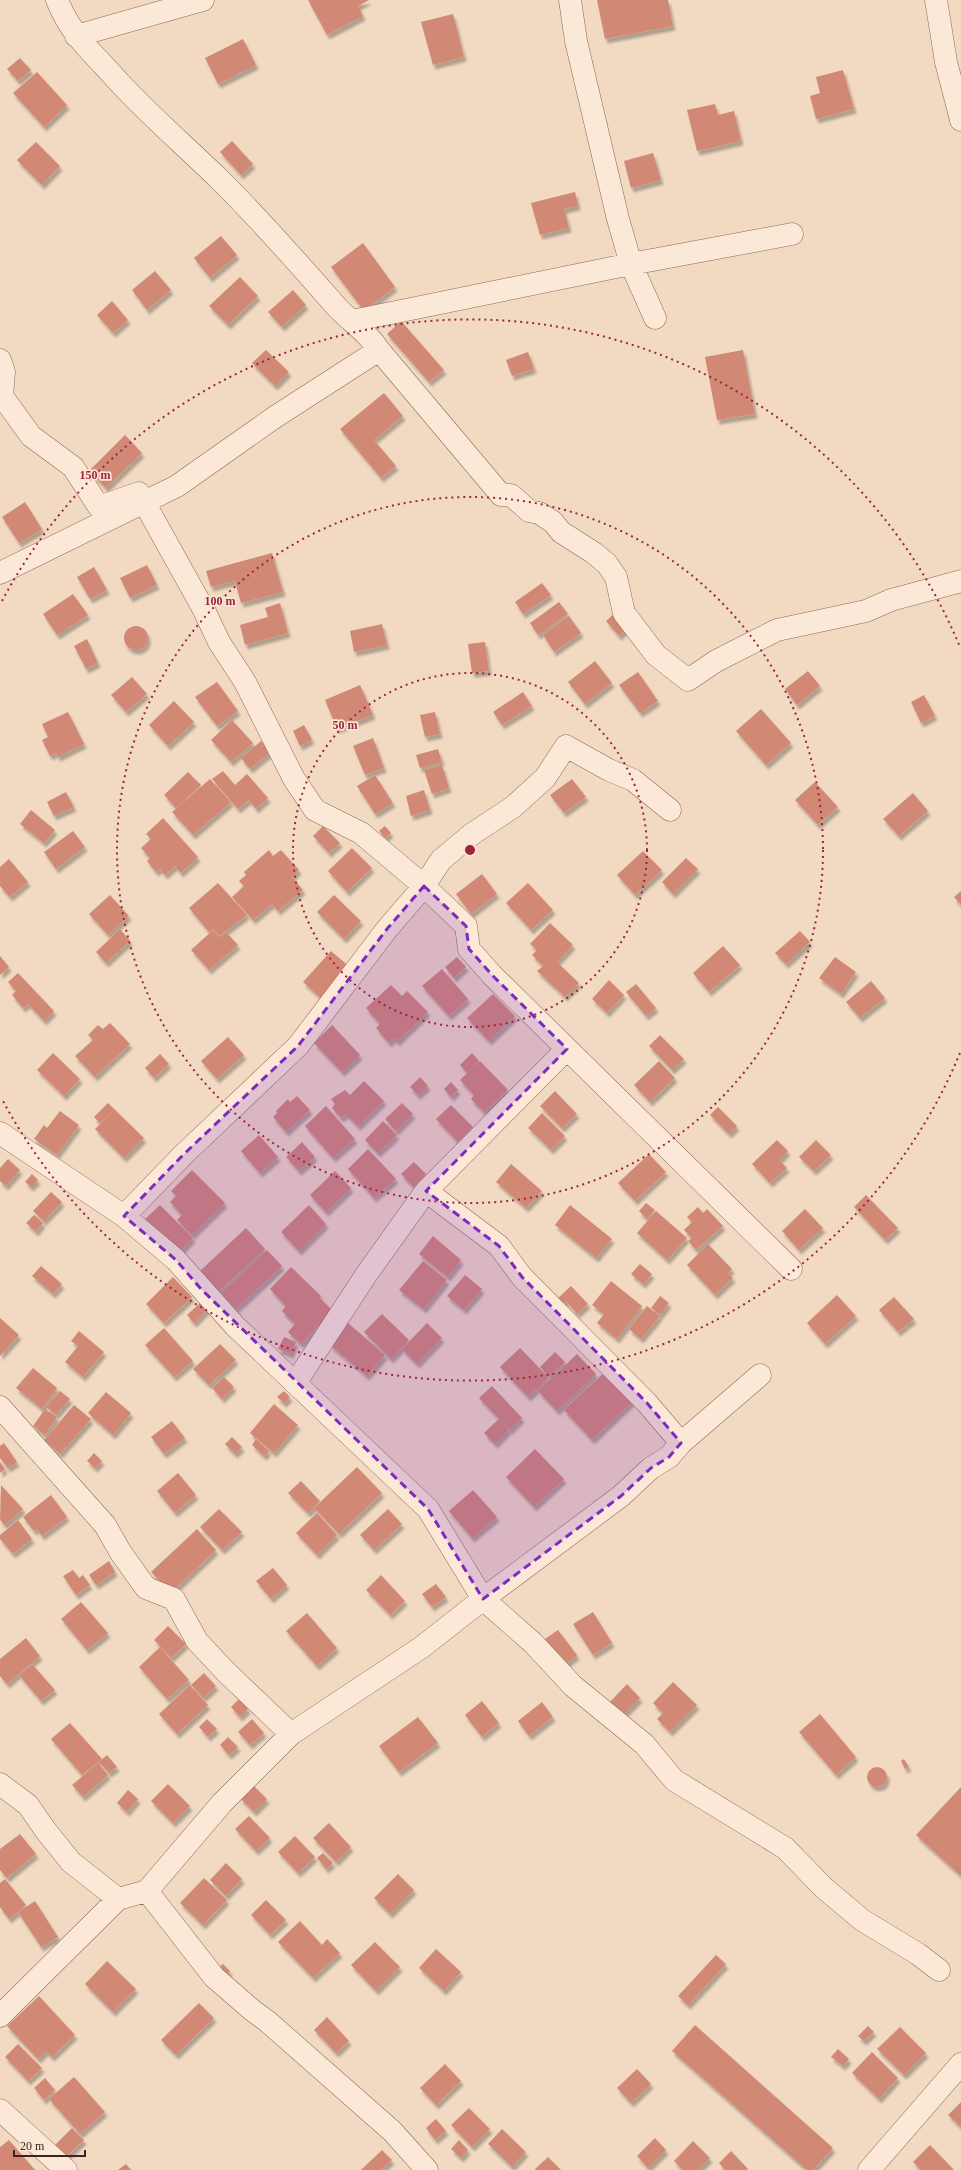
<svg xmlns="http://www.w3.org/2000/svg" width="961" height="2170" font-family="Georgia,serif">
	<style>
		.building { fill: #d18976; filter: url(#shadow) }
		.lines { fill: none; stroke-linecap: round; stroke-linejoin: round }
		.minor-casing { stroke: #8c6958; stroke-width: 23 }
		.minor { stroke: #fbe8d6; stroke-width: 22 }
		.marked { fill: #7b2cbf; fill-opacity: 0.2; stroke: #7b2cbf; stroke-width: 3; stroke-dasharray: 8 5; stroke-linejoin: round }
		.ring { fill: none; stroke: #9e243e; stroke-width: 2; stroke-dasharray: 2 4 }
		.centre { fill: #9e243e; stroke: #f8e5d2; stroke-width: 2 }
		.ring-label { font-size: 12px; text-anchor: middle; font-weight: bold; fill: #9e243e; stroke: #f8e5d2; stroke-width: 3.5; stroke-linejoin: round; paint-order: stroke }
	</style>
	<defs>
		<filter id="shadow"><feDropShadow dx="2.5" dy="4.5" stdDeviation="1" flood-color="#0004"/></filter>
	</defs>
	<rect width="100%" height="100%" fill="#f1d9c2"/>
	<path class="building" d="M308,0H369L358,6L363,16L327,35Z
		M597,0H668L673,26L605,39Z
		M453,14L464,57L433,65L421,22Z
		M243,39L256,65L218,84L205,58Z
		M20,58L31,70L18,81L7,69Z
		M843,70L854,109L816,119L810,96L820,93L816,77Z
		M37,72L67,105L44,127L13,93Z
		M715,104L718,115L734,111L741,141L697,151L687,110Z
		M232,141L253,164L241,175L220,152Z
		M36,142L60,166L42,185L17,160Z
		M653,153L661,180L631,188L624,161Z
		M575,192L578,206L564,209L569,228L540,235L531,203Z
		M221,236L237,255L210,278L194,258Z
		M363,243L395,287L364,311L331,267Z
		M155,271L171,290L147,310L132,290Z
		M240,277L258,296L228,325L209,306Z
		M293,290L306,305L282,327L268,312Z
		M112,301L128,320L113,333L97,315Z
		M401,321L444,370L429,382L387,334Z
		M266,350L289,372L275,386L252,363Z
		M743,350L755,414L717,420L705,357Z
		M528,352L534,369L512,376L506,360Z
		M384,393L403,416L374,440L396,466L381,478L340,429Z
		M125,435L142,453L106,488L89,471Z
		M25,502L42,529L19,543L2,517Z
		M272,553L283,592L241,603L235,581L211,587L206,571Z
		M147,565L157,585L130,598L120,578Z
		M94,567L107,590L90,599L77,577Z
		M542,583L551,595L523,614L515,602Z
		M73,594L88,615L57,635L43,614Z
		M559,602L568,614L538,635L530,623Z
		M280,603L288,633L245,645L240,625L268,617L265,608Z
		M617,611L630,626L619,636L606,621Z
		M569,616L581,633L554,652L543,635Z
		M382,624L387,645L354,652L350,631Z
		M124 638a12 12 0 1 1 24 0a12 12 0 1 1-24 0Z
		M87,639L98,663L86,669L74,646Z
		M485,642L489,671L472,673L468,644Z
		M595,661L612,683L585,704L568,682Z
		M808,671L820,686L797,705L785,689Z
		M638,672L658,701L640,713L619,685Z
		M132,677L147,694L126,712L111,695Z
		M217,682L238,711L217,726L195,697Z
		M360,685L373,715L337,729L325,700Z
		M523,692L532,706L502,725L493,712Z
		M924,695L935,716L921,723L911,702Z
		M174,701L194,722L168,746L149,725Z
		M761,709L791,743L766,765L736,731Z
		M68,712L84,744L58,757L56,753L50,756L42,740L48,737L42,724Z
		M435,712L440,734L425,737L420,715Z
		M232,720L253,743L231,762L211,740Z
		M304,725L312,740L300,746L293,731Z
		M373,738L384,768L365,775L353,746Z
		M261,741L271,752L250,769L241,758Z
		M438,749L442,762L420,768L416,755Z
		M442,765L449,788L432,794L424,770Z
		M223,771L235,785L247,774L268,798L256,809L249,800L238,809L212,779Z
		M188,772L201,785L176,808L164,795Z
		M375,775L393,803L375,814L357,786Z
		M210,779L231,802L193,835L172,812Z
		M572,779L586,797L564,813L550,795Z
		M815,782L838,807L818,825L795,800Z
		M424,790L430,810L411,816L406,796Z
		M66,792L74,807L54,816L47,802Z
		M913,793L928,811L899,836L883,819Z
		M31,810L55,830L44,843L20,824Z
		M163,818L198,857L181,873L175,866L165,875L160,869L156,872L147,861L150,858L141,848L151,839L146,834Z
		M323,826L340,843L329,853L313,836Z
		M385,826L391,833L385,838L379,831Z
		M73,831L85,847L56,869L44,852Z
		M352,848L372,868L347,892L328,871Z
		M269,850L273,856L281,850L299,870L292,877L303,890L278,911L272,904L253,920L232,897L244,886L239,881L246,875L244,872Z
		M643,851L662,870L635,895L617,875Z
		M686,858L698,869L673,894L662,882Z
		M9,859L28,882L10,897L0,886V867Z
		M482,874L497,894L471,914L456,894Z
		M218,883L247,915L219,936L213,929L209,932L189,908Z
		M528,883L553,910L531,930L506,903Z
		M961,891V905L954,897Z
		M110,895L129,916L108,935L89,914Z
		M334,895L361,921L344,939L317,912Z
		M550,923L573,945L557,962L579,983L565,997L537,971L543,966L532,955L537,950L530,944Z
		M120,929L130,941L106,963L96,952Z
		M213,930L219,937L226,932L238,945L209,970L191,950Z
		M800,931L810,942L786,964L775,953Z
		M723,946L740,965L709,992L693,973Z
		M331,951L351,968L323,1000L303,982Z
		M0,956L9,967L0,975Z
		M457,957L466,967L454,978L445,967Z
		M835,957L856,972L841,994L819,978Z
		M442,969L468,999L449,1016L422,986Z
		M18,973L54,1011L44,1021L28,1004L23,1008L12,995L16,991L8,982Z
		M609,980L624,995L607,1013L592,999Z
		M871,981L885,998L860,1018L846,1002Z
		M636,984L656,1008L646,1016L626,992Z
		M391,985L402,996L407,991L428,1012L397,1042L394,1038L389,1043L376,1028L380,1024L366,1008Z
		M493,994L515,1016L489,1041L467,1018Z
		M110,1023L130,1044L95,1077L75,1056L93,1040L88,1035L98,1025L103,1029Z
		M332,1025L360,1055L342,1072L314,1043Z
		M660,1035L684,1059L672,1070L649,1046Z
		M228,1037L244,1055L217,1079L201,1061Z
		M53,1053L80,1079L64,1096L37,1070Z
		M472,1053L479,1061L467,1073L460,1065Z
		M160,1054L169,1064L154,1078L145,1068Z
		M480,1061L508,1090L484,1112L471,1099L474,1095L460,1080Z
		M659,1061L675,1078L650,1102L634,1085Z
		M420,1077L428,1086L418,1095L410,1087Z
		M364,1081L384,1101L358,1126L346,1114L341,1118L332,1108L335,1104L331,1099L345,1090L350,1095Z
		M451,1082L458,1090L451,1097L444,1089Z
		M555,1091L577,1114L562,1128L540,1106Z
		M297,1096L310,1110L286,1132L273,1117L277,1113L276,1111L288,1099L290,1102Z
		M108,1103L144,1138L124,1158L95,1129L112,1112L100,1123L94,1117Z
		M402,1103L413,1114L396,1131L385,1119Z
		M451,1105L473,1127L458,1142L436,1119Z
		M326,1106L355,1139L333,1158L305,1126Z
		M718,1107L737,1126L729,1134L710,1115Z
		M60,1111L79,1125L57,1155L34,1139L44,1125L47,1128Z
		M542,1113L565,1136L551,1150L528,1128Z
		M383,1121L397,1135L378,1153L365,1140Z
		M259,1135L278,1157L260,1173L241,1151Z
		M777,1140L788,1151L779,1160L787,1168L770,1183L752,1164Z
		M816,1140L831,1155L814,1171L799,1157Z
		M302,1142L315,1157L299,1171L286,1157Z
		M368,1149L396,1179L374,1198L348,1169Z
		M649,1154L666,1172L635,1201L618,1183Z
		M8,1159L20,1170L6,1186L0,1181V1168Z
		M414,1162L426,1174L414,1187L401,1174Z
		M511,1164L542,1191L526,1208L496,1182Z
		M192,1170L225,1203L192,1235L177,1220L182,1215L170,1202L176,1196L171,1191Z
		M335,1171L351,1188L326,1212L310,1195Z
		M32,1174L38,1180L31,1187L25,1182Z
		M51,1192L62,1202L44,1221L33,1211Z
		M866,1195L898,1228L885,1240L854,1207Z
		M646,1203L655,1210L647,1219L639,1211Z
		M160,1205L193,1238L179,1253L145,1219Z
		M309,1205L326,1224L299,1251L281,1232Z
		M570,1205L612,1239L596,1258L555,1225Z
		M698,1207L703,1213L707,1209L723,1226L696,1250L688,1241L692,1238L684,1230L692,1222L687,1217Z
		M805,1209L823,1228L799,1250L782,1231Z
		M656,1211L687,1238L667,1260L637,1233Z
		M34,1215L43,1223L36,1232L26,1223Z
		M246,1228L265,1249L219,1291L200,1271Z
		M433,1236L461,1260L448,1277L419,1254Z
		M708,1244L732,1269L728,1273L733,1278L715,1295L687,1265Z
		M267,1250L282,1266L236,1309L221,1293Z
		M423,1261L447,1280L424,1309L399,1290Z
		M640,1264L652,1274L643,1284L631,1274Z
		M41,1266L62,1284L53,1294L32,1276Z
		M291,1267L321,1296L320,1298L333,1311L301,1344L288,1332L295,1324L282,1311L286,1306L270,1289Z
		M465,1275L482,1289L464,1310L447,1296Z
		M173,1277L192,1297L164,1323L146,1304Z
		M611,1281L642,1306L617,1339L597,1323L604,1314L592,1305Z
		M571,1286L588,1304L577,1314L566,1301L563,1304L558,1298Z
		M837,1295L856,1316L825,1344L807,1323Z
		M660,1296L669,1303L660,1315L651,1308Z
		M894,1297L914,1319L898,1332L879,1310Z
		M201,1302L208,1309L194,1323L187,1315Z
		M647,1306L660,1316L641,1339L629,1329Z
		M382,1314L409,1340L391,1359L364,1332Z
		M0,1318L19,1335L0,1356Z
		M348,1323L385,1355L367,1376L330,1345Z
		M427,1323L442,1338L417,1364L402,1349Z
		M164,1328L193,1361L174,1377L145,1345Z
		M79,1331L104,1352L83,1377L65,1362L78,1346L71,1341Z
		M284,1337L296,1342L291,1354L278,1349Z
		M220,1344L236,1360L209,1385L193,1369Z
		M520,1348L549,1378L528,1397L500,1367Z
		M555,1352L565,1362L549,1377L540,1367Z
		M577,1354L596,1374L557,1411L538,1391Z
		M33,1368L57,1388L42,1409L16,1388Z
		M609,1368L637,1397L592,1440L564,1410Z
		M224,1377L234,1387L222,1399L212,1388Z
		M492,1386L522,1418L510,1430L479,1398Z
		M60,1391L70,1399L56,1415L46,1407Z
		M284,1391L290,1397L284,1403L277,1397Z
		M106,1392L131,1413L113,1435L88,1413Z
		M274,1404L298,1425L274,1453L250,1433Z
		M74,1405L91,1419L60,1454L44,1440Z
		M45,1409L57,1417L45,1435L33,1426Z
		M499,1419L509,1430L495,1444L484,1433Z
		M172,1421L185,1438L164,1454L151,1437Z
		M232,1437L242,1447L235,1454L225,1444Z
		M256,1439L269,1451L264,1456L252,1445Z
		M4,1443L17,1462L8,1468L0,1458V1446Z
		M535,1449L564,1479L534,1507L506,1477Z
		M94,1453L102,1461L95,1468L87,1461Z
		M0,1462L5,1469L0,1473Z
		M357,1467L382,1493L339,1534L314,1508Z
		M178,1473L196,1495L175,1513L157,1491Z
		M301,1481L320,1501L308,1513L288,1493Z
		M1,1485L23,1509L5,1525L0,1520Z
		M473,1490L497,1517L472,1538L449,1511Z
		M51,1495L67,1517L42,1536L37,1529L34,1531L23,1517Z
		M219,1509L242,1532L222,1550L200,1527Z
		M388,1509L402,1524L374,1550L360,1535Z
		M317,1513L337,1535L317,1555L296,1533Z
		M18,1520L32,1539L13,1554L0,1539V1535Z
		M197,1529L216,1550L171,1593L151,1572Z
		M109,1561L115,1572L96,1585L89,1575Z
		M273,1568L287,1585L271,1599L256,1581Z
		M73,1570L79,1578L83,1575L90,1585L76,1595L63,1576Z
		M381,1575L405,1601L390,1615L366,1590Z
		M436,1584L446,1597L432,1607L422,1594Z
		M81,1602L108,1633L87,1650L61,1619Z
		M593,1612L612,1643L593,1655L573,1624Z
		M307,1613L337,1648L317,1666L286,1631Z
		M168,1626L186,1644L171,1658L154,1640Z
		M558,1630L577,1655L565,1665L545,1639Z
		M26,1638L40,1656L7,1684L0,1676V1659Z
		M160,1647L189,1680L167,1699L139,1667Z
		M32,1664L55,1690L41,1701L19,1675Z
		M204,1673L216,1686L203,1698L191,1685Z
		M673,1682L697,1705L670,1732L657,1719L663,1713L653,1703Z
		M627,1684L640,1698L622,1716L609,1703Z
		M190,1685L208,1705L177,1734L159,1714Z
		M239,1699L248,1709L240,1717L231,1707Z
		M482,1701L499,1723L482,1737L465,1715Z
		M542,1702L553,1717L529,1736L518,1721Z
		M820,1714L856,1757L836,1775L799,1732Z
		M418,1717L438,1743L399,1772L379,1746Z
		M207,1719L217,1729L208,1737L199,1727Z
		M252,1719L264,1733L250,1745L238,1732Z
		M70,1723L102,1759L82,1775L51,1739Z
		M228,1737L238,1747L229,1755L220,1745Z
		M107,1755L117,1767L109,1773L99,1762Z
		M904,1759L909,1767L905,1769L901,1761Z
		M98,1763L108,1775L83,1797L72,1785Z
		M867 1777a10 10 0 1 1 20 0a10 10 0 1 1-20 0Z
		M168,1784L190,1806L173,1823L151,1801Z
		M253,1785L267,1799L254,1812L240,1798Z
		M961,1787V1876L916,1835Z
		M128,1790L138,1799L127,1812L117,1803Z
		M249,1816L270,1838L256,1851L235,1829Z
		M329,1823L351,1847L336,1862L313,1838Z
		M20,1834L36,1854L7,1878L0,1870V1849Z
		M295,1836L315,1857L298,1873L278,1852Z
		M323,1853L333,1863L326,1869L317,1858Z
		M226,1863L242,1879L226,1896L210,1880Z
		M398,1874L414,1890L390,1914L374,1898Z
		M204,1878L227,1900L203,1925L180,1903Z
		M5,1879L26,1905L9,1919L0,1907V1883Z
		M266,1900L286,1920L270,1935L251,1915Z
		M35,1901L58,1937L41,1947L18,1912Z
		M300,1921L322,1945L327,1939L340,1953L313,1978L278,1942Z
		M375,1942L400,1967L376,1991L351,1965Z
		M436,1949L461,1972L444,1991L419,1968Z
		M716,1955L726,1964L688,2005L678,1996Z
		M107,1961L136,1989L113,2012L85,1984Z
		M223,1964L230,1971L224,1977L217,1969Z
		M39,1996L75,2035L52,2057L46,2051L38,2059L7,2026Z
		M199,2003L214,2018L176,2055L161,2040Z
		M327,2017L349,2041L336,2053L314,2030Z
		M695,2025L833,2148L813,2170H807L672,2051Z
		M868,2026L874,2032L864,2041L858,2036Z
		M900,2027L926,2053L904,2075L877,2049Z
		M18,2044L42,2068L28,2081L5,2057Z
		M838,2049L849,2059L843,2066L831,2057Z
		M872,2052L898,2078L879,2099L852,2073Z
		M445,2064L461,2081L436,2105L420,2088Z
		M637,2069L651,2084L631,2103L617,2088Z
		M74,2077L105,2112L80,2134L49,2099Z
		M45,2078L55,2090L44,2100L34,2088Z
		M961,2102V2127L948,2115Z
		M469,2108L490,2129L472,2147L451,2125Z
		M436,2119L446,2131L435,2140L426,2128Z
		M72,2128L84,2140L66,2157L55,2145Z
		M502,2129L526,2152L512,2167L488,2144Z
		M655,2138L666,2150L648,2168L637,2156Z
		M9,2140L35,2170H0V2147Z
		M459,2140L468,2150L461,2158L451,2149Z
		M693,2141L710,2158L698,2170H683L674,2161Z
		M930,2145L954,2170H921L913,2162Z
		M382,2150L392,2160L381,2170H361Z
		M731,2151L748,2169L746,2170H725L719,2163Z
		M548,2157L561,2170H536L535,2169Z
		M126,2164L131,2170H118Z"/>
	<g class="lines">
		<defs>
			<path id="minor" d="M57,0C69,30 86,47 108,70C142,109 181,142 218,178C259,218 297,262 335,305C349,321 367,331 379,350L501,495H511L529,511L539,513L553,522L561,532L594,553L607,564L616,577L624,613L656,655L688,680L716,661L777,630L866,611L891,600L961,581
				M570,0L576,41L618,219L631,264L655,318
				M936,0L946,62L961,120
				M76,36L203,0
				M352,321L631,264L792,234
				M0,360L4,372L2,396L31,436L73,467L99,507L139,493L204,610L219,642L245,682L294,779L315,810L361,833L424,886L466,926L469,949L492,975L791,1269
				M0,573L177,486L275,417L379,350
				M0,1133L124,1216L176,1260L235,1326L428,1509L483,1599L533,1643L573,1686L644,1744L674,1780L785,1848L824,1888L862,1920L918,1954L939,1970
				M426,1191L499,1246L522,1277L647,1403L681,1443
				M124,1216L184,1154L298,1046L387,929L424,886L441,860L472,834L513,807L545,778L566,746L609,770L633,780L670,810
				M296,1382L366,1275L426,1191L567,1049
				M0,1407L105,1525L121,1553L146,1588L174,1599L197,1641L226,1672L291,1734
				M0,1784L28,1805L46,1831L71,1862L118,1899
				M147,1891L214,1977L252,2010L267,2021L392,2131L427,2170
				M0,2016L118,1899L147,1891L222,1803L291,1734L422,1647L483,1599L621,1496L651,1468L669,1457L681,1443L760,1375
				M0,2110L66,2170
				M869,2170L961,2064"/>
		</defs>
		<use href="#minor" class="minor-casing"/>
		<use href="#minor" class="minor"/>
	</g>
	<path class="marked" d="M424,886L466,926L469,949L492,975L567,1049L426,1191L499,1246L522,1277L647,1403L681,1443L669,1457L651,1468L621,1496L483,1599L428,1509L201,1289L176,1260L124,1216L184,1154L298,1046L387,929Z"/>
	<g class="ring">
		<circle cx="470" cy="850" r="177"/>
		<circle cx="470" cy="850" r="353"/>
		<path d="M960 1053A530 530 0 0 1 2 1099M2 601A530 530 0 0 1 960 647"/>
	</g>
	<circle cx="470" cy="850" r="6" class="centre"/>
	<g class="ring-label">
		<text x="95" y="479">150 m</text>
		<text x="220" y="605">100 m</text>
		<text x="345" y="729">50 m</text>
	</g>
	<path d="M14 2150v6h71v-6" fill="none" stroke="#3b251d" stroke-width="2"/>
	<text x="20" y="2150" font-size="12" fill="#3b251d" stroke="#f8e5d2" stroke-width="3" paint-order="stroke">20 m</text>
</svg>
